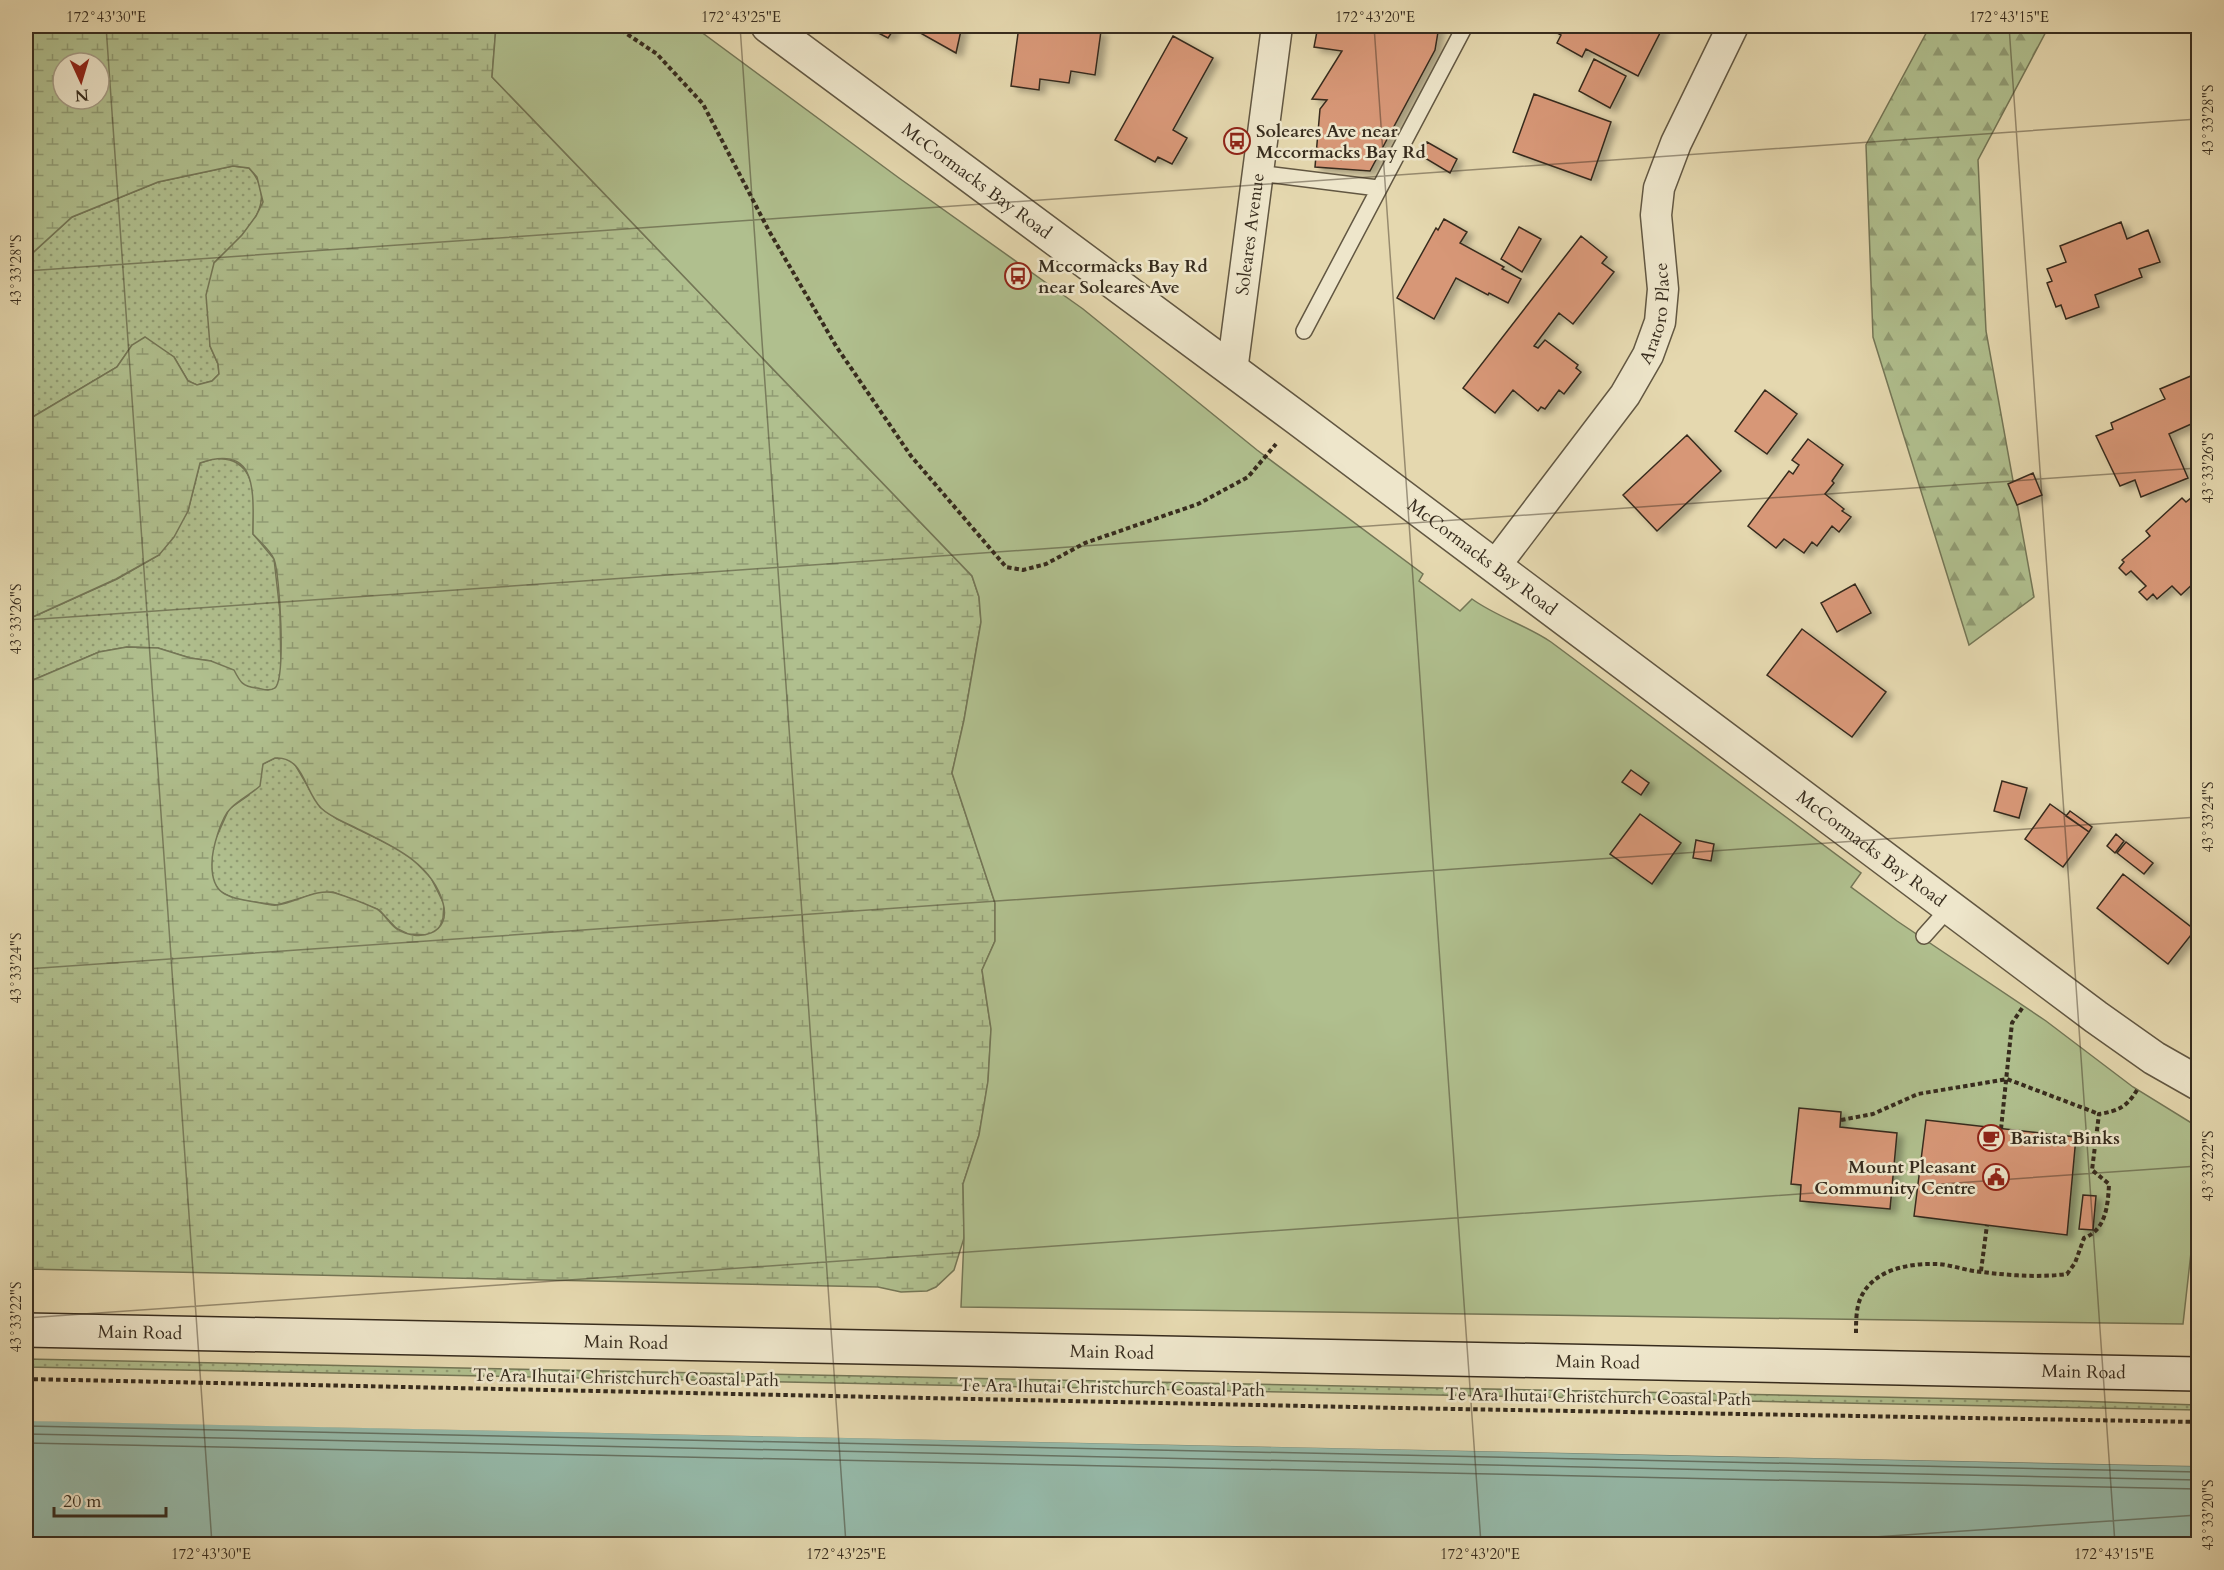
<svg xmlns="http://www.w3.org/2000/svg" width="2224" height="1570" font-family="Cardo,serif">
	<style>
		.grass { fill: url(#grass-dots); stroke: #747656; stroke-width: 1.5 }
		.forest { fill: url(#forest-firs); stroke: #747656; stroke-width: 1.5 }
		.wetland { fill: url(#wetland-marsh); stroke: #747656; stroke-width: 1.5; fill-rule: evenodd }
		.park { fill: #b0bf8e; stroke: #747656; stroke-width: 1.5 }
		.water { fill: #96baaa; stroke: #708172; stroke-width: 1.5 }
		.pier { fill: #e5d8af }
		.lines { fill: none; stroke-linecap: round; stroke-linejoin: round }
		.shore { stroke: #667364; stroke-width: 1.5 }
		.building { fill: #d79777; stroke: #372c1e; stroke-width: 1.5; filter: url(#shadow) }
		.service-casing { stroke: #625742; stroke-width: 18 }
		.minor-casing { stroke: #625742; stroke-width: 33 }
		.tertiary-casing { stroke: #625742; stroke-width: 36 }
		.secondary-casing { stroke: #372c1e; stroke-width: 36 }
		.path { stroke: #372c1e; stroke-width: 4; stroke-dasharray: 4.5 3; stroke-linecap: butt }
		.service { stroke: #eee6cb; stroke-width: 15 }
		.minor { stroke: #eee6cb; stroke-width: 30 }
		.tertiary { stroke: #eee6cb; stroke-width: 33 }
		.secondary { stroke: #eee6cb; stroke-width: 33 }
		.ticks { fill: none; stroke: #372c1e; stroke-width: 1.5; stroke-opacity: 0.45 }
		.labels { text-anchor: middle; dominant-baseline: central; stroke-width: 5; stroke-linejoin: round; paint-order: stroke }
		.poi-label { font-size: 18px; font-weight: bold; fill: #372c1e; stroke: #eee6cb; text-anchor: start }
		.street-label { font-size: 18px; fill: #372c1e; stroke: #eee6cb }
		.neatline { fill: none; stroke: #372c1e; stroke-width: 2 }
		.ticks-label { font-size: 15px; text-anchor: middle; fill: #372c1e }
	</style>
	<defs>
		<pattern id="grass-dots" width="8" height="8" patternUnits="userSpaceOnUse" patternTransform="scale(1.5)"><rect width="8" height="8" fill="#b0bf8e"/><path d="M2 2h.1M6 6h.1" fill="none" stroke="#909b73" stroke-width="1.8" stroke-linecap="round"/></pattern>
		<pattern id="forest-firs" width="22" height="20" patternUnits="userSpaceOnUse" patternTransform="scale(1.5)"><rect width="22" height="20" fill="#b0bf8e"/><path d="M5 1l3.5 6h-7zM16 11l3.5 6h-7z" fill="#909b73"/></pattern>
		<pattern id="wetland-marsh" width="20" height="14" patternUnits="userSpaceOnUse" patternTransform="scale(1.5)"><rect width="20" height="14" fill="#b0bf8e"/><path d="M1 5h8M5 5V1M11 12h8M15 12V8" fill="none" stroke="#909b73"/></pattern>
		<filter id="shadow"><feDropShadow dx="6" dy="4" stdDeviation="3" flood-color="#0004"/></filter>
	</defs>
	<rect width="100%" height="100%" fill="#e5d8af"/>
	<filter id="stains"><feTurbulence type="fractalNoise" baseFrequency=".00333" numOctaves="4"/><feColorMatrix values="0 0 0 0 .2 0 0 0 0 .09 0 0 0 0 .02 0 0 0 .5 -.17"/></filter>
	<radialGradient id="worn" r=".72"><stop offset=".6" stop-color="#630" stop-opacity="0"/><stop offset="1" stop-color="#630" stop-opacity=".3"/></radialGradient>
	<path class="grass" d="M233,166L249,168C283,205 240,237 214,263L210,346L218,364L219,374L212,381L197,385L188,381L174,357L161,349L132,345L117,367L26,421V259L72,217L158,182Z
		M216,458C222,459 230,459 235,462C260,475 253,511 253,534L274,559L280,612L281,674L277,687L270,691L247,687L211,661L190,658L158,648L127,647L99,652L26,683V620L117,579L159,555L188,511L200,463Z
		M275,758H285L294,763L320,807L337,819L407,853L431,878L444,904L443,918L439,929L430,935L408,934L396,928L379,910L333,892L311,895L277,905L237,900L219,891L211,878L212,847L229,809L249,795L263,764Z
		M26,1359L2074,1401L2198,1405V1410L26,1367Z"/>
	<path class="forest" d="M1930,26H2049L1978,160L1986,331L2034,597L1969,645L1873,337L1866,145Z"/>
	<path class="wetland" d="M26,26H496L492,77L972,576L979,597L981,622L964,720L952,773L995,903V941L982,970L991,1029L988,1082L979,1135L963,1184L964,1238L954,1270L936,1287L927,1291L901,1292L878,1287L26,1269V683L99,652L127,647L158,648L190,658L211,661L234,670C240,682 243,687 257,688C263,689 269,692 275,688C286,678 280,575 274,559C270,550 259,541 253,534C253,494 259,443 200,463L188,511L174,537L159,555L116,579L26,620V421L117,367L132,345L145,337L174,357L188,381L197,385L212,381L219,374L218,364L210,346L206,295L214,263L242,235L256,216L263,202L257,177L249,168L233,166L158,182L72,217L26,259ZM63,63H99V99H63ZM275,758C304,756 304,791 321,808C329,816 342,821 352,826C387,844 431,860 443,903C452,934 418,943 397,929C389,924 385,914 377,909C368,905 345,896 335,893C316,888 296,903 277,905C270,906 262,903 255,902C227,898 211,894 212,863C212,849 221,817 231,808C239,800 251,794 260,786L263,764Z"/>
	<path class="park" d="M496,26H693L899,178L1083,309L1257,450L1423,574L1419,581L1460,611L1472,599C1497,617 1526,625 1551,642L1861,873L1851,887L1897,921L2046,1021L2133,1087L2198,1127V1190L2183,1324L961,1307L964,1238L963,1184L979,1135L988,1081L991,1029L982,970L995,941V903L952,773L964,720L981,622L979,597L972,576L492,77Z"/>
	<path class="water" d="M26,1420L2198,1466V1544H26Z"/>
	<path class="pier" d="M26,1417L2198,1463V1466L26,1421Z"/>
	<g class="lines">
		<path class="shore" d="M26,1426L2198,1472
			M26,1434L2198,1480
			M26,1443L2198,1489"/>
	</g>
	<path class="building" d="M865,26H896L888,38Z
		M914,26H962L956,53L915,30L917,27Z
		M1019,26H1063L1101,31L1095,75L1071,71L1069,83L1040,79L1039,90L1011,86Z
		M1318,26H1439L1435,50L1370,171L1315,167L1320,109L1327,100L1312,99L1342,51L1314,47Z
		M1554,26H1656L1662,29L1638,76L1586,49L1582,57L1557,43L1561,35L1552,30Z
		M1173,36L1213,58L1173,130L1187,138L1172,164L1158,157L1155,162L1115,140Z
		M1594,59L1626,76L1610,108L1579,91Z
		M1534,94L1611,122L1591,180L1513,152Z
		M1427,142L1457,159L1450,173L1420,155Z
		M1444,219L1467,232L1460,243L1504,267L1502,269L1521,279L1508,303L1489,293L1488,295L1456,278L1434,319L1397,298L1436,228L1438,230Z
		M2121,222L2127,239L2148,230L2160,262L2139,269L2142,277L2095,295L2099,307L2066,319L2061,305L2056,307L2047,283L2052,281L2047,269L2066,262L2060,246Z
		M1519,227L1541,239L1522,272L1501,259Z
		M1581,236L1607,257L1602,263L1614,272L1573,324L1559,313L1534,346L1538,348L1545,340L1578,365L1576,368L1581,372L1564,394L1559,390L1545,409L1541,407L1538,411L1513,390L1495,413L1463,388Z
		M2198,373V421L2169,434L2188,478L2141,497L2135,480L2120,486L2096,436L2113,429L2111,423L2165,399L2160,389Z
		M1765,390L1797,414L1767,454L1735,431Z
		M1687,435L1721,471L1657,531L1623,495Z
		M1808,439L1843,465L1832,481L1834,483L1825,494L1844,509L1842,511L1851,517L1839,532L1832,526L1817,546L1812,542L1804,553L1784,539L1776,548L1748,526L1789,471L1793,474L1799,465L1792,460Z
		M2033,473L2042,495L2017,505L2008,484Z
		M2197,493L2198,495V579L2181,595L2172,586L2157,599L2153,594L2147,600L2139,592L2146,586L2131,571L2126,575L2119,568L2124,562L2122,560L2150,536L2146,531L2182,498L2186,502Z
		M1855,584L1871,613L1837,632L1821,603Z
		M1802,629L1886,692L1852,737L1767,675Z
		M1631,770L1649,783L1641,795L1622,782Z
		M2002,781L2027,788L2019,818L1994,811Z
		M2050,804L2089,832L2063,867L2025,839Z
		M2070,811L2092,827L2089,832L2066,816Z
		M1640,814L1681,843L1652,884L1610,854Z
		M2116,834L2124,841L2115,853L2107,846Z
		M1696,840L1714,844L1711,861L1693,858Z
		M2126,842L2153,863L2144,874L2117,853Z
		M2123,874L2195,930L2168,964L2097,908Z
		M1799,1108L1841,1112L1840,1127L1897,1133L1890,1209L1800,1201L1801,1185L1791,1184Z
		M1926,1120L2076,1137L2067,1235L1914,1216Z
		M2083,1195L2096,1196L2093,1230L2079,1229Z"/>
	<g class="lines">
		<defs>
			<path id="service" d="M1258,173L1378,188
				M1304,331L1465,26
				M1924,936L1949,908"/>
			<g id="minor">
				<path id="s1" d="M1232,371L1277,26"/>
				<path id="s2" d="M1495,566L1625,395L1648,355L1660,322L1663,289L1656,215L1659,188L1676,143L1733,26"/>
			</g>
			<g id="tertiary">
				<path id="s3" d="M768,26L1297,418L2096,1017L2154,1058L2198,1083"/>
			</g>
			<g id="secondary">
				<path id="s4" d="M26,1330L2198,1374"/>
			</g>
		</defs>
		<use href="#service" class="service-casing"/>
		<use href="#minor" class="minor-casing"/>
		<use href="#tertiary" class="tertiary-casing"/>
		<use href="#secondary" class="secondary-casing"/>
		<path class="path" d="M615,26L657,54L703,104L769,231L836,346L911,456L1006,567L1023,570L1046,564L1085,543L1198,504L1248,477L1276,444
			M1841,1120L1873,1114L1918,1094L2007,1079L2099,1114
			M2001,1129L2012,1023L2023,1007
			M1981,1271L1987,1225
			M1856,1333C1856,1322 1856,1307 1861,1297C1874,1269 1910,1263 1938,1264C1950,1265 1962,1269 1974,1271C2004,1275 2037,1278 2067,1274L2075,1263L2084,1238C2106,1230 2108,1205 2109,1184L2092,1170L2099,1114C2118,1111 2127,1107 2137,1090
			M26,1379L1400,1408L2198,1422"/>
		<use href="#service" class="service"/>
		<use href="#minor" class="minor"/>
		<use href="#tertiary" class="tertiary"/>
		<use href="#secondary" class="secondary"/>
	</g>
	<path class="ticks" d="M106,26L212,1544M740,26L846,1544M1374,26L1481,1544M2009,26L2115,1544M26,271L2198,119M26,620L2198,468M26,969L2198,817M26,1318L2198,1166M1771,1544L2198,1515"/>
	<defs>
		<symbol id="bus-ring" viewBox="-11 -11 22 22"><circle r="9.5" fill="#eee6cb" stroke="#8f2418" stroke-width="1.5"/><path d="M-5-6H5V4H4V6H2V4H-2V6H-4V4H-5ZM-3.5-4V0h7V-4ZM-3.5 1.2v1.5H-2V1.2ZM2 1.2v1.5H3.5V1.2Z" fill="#8f2418"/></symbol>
		<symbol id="cafe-ring" viewBox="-11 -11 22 22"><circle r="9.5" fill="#eee6cb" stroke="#8f2418" stroke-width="1.5"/><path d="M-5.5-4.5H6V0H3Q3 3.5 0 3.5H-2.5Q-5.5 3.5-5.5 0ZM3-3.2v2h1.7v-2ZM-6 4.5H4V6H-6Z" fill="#8f2418"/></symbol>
		<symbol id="civic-ring" viewBox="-11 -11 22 22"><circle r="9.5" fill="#eee6cb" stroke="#8f2418" stroke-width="1.5"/><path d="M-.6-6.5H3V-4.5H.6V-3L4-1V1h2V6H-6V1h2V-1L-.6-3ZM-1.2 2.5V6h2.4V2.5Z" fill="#8f2418"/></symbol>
	</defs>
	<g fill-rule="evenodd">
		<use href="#bus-ring" x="1222" y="126" width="30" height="30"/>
		<use href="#bus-ring" x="1003" y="261" width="30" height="30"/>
		<use href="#cafe-ring" x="1976" y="1123" width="30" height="30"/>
		<use href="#civic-ring" x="1981" y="1162" width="30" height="30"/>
	</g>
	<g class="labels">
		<g class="poi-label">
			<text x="1256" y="131">Soleares Ave near<tspan x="1256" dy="21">Mccormacks Bay Rd</tspan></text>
			<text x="1038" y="266">Mccormacks Bay Rd<tspan x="1038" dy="21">near Soleares Ave</tspan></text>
			<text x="2010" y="1138">Barista Binks</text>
			<text x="1976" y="1167" text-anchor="end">Mount Pleasant<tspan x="1976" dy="21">Community Centre</tspan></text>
		</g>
		<g class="street-label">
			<text stroke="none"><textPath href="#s3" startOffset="260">McCormacks Bay Road</textPath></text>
			<text stroke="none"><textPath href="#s1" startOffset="138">Soleares Avenue</textPath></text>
			<text stroke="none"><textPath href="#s2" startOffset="304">Aratoro Place</textPath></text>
			<text stroke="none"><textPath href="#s3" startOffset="890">McCormacks Bay Road</textPath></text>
			<text stroke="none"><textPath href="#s3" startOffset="1376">McCormacks Bay Road</textPath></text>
			<text stroke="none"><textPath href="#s4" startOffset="114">Main Road</textPath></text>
			<text stroke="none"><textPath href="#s4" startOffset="600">Main Road</textPath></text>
			<text stroke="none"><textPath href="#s4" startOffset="1086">Main Road</textPath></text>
			<text stroke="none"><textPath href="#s4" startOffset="1572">Main Road</textPath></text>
			<text stroke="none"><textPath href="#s4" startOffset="2058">Main Road</textPath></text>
			<text transform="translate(626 1378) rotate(1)">Te Ara Ihutai Christchurch Coastal Path</text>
			<text transform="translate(1112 1388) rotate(1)">Te Ara Ihutai Christchurch Coastal Path</text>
			<text transform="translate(1598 1397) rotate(1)">Te Ara Ihutai Christchurch Coastal Path</text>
		</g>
	</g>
	<rect width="2224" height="1570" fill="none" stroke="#e5d8af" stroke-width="66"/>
	<g transform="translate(81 81) rotate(176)"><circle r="28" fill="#eee6cb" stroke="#a59c86" stroke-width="1.5"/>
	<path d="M0-4.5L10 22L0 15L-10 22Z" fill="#8f2418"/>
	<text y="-9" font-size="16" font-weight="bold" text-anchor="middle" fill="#372c1e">N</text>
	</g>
	<path d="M54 1507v9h112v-9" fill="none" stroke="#372c1e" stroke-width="3"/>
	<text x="63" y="1507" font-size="18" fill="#372c1e" stroke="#eee6cb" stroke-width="4.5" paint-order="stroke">20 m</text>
	<rect x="33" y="33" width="2158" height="1504" class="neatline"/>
	<g class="ticks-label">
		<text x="106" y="22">172°43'30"E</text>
		<text x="741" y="22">172°43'25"E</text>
		<text x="1375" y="22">172°43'20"E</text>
		<text x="2009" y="22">172°43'15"E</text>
		<text transform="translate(2208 120) rotate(-90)" y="5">43°33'28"S</text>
		<text transform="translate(16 270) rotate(-90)" y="5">43°33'28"S</text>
		<text transform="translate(2208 468) rotate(-90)" y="5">43°33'26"S</text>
		<text transform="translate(16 619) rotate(-90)" y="5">43°33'26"S</text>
		<text transform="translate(2208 817) rotate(-90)" y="5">43°33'24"S</text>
		<text transform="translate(16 968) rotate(-90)" y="5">43°33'24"S</text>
		<text transform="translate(2208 1166) rotate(-90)" y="5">43°33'22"S</text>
		<text transform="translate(16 1317) rotate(-90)" y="5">43°33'22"S</text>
		<text transform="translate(2208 1515) rotate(-90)" y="5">43°33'20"S</text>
		<text x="211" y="1559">172°43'30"E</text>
		<text x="846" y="1559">172°43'25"E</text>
		<text x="1480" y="1559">172°43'20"E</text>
		<text x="2114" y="1559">172°43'15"E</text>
	</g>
	<rect width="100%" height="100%" filter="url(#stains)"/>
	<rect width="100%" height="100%" fill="url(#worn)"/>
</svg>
